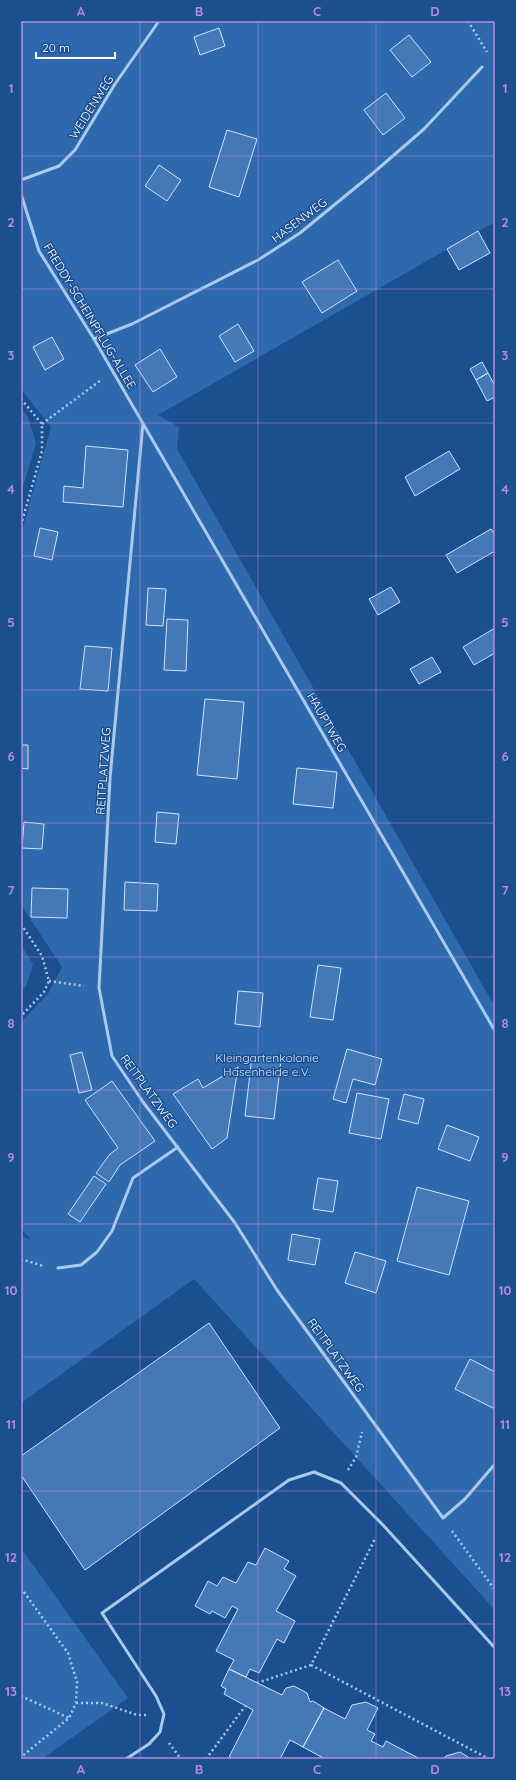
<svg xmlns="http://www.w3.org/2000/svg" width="516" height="1780" font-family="Quicksand,sans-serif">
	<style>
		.green { fill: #2e69ad }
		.building { fill: #4478b7; stroke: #cfe3fa }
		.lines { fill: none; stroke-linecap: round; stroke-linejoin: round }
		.path { stroke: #a9c9ee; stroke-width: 2.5; stroke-dasharray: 2 3; stroke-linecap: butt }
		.lane { stroke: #a9c9ee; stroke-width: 3 }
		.grid { fill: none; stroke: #b68bdc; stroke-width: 1; stroke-opacity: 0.55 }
		.labels { text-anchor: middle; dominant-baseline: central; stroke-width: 3; stroke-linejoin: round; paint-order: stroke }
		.street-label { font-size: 12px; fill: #fff; stroke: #1b4f8f }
		.park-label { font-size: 12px; fill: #cfe3fa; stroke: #1b4f8f }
		.neatline { fill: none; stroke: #b68bdc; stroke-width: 1.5 }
		.grid-label { font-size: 13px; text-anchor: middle; font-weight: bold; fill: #b68bdc }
	</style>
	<rect width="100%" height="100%" fill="#1b4f8f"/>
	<path class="green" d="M21,21H495V222L158,415L179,427L177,449L495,1007V1610L194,1279L21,1403V1236L31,1240L21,1229V1022L48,994L62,967L21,905V534L51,427L21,389Z
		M21,408L28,417L36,443L21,494Z
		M21,945L33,964L26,986L21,992Z
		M21,1548L128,1698L42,1759H21Z"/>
	<path class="building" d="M219,28L225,46L200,55L194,37Z
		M409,35L431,62L412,77L390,50Z
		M386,93L405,118L383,135L364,110Z
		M227,130L257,139L239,197L209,187Z
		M159,165L181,180L167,201L145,186Z
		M478,231L490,253L459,270L447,249Z
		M338,260L357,291L322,313L302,282Z
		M238,324L254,351L235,362L219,336Z
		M52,337L64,359L45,370L33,347Z
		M160,349L177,377L153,392L135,365Z
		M482,362L488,373L476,380L470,369Z
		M488,373L495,386V397L487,401L476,380Z
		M86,446L128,450L123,507L63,502L64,486L83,488Z
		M449,451L460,469L415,496L405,477Z
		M40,528L58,532L52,560L34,556Z
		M491,529L495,535V551L457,573L446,555Z
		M391,587L400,602L378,615L369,599Z
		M148,588L166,589L163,626L146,625Z
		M167,619L188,620L186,671L164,670Z
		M495,628V653L474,665L463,647Z
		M85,646L112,648L108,691L80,689Z
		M432,657L441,672L419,684L410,669Z
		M205,699L244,702L237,779L197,775Z
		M21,745H28V769L21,768Z
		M297,768L337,772L333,808L293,804Z
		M157,812L179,814L176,844L155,842Z
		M24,822L44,824L42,849L22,848Z
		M125,882L158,884L157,911L124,910Z
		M32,888L68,889L67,918L31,917Z
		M318,965L341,968L333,1020L310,1017Z
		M238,991L263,993L260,1027L235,1024Z
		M347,1049L382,1059L375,1085L353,1079L346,1103L333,1099Z
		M82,1052L92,1090L79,1093L70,1055Z
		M252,1056L281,1060L274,1119L245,1116Z
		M238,1067L227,1138L212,1149L173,1094L198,1079L203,1088Z
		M112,1081L155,1141L120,1165L109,1182L96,1173L110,1154L118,1148L85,1100Z
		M357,1093L389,1099L381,1139L349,1133Z
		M404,1094L424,1099L418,1124L398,1119Z
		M447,1125L479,1137L470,1161L438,1149Z
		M94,1176L106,1184L80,1222L68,1214Z
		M318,1178L338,1181L333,1212L313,1209Z
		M417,1187L469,1201L449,1275L397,1261Z
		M292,1234L320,1239L315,1265L288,1260Z
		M355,1252L386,1261L376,1293L345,1283Z
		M209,1323L280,1428L85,1570L21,1475V1456Z
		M470,1359L495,1372V1409L455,1389Z
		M265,1548L289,1561L284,1569L296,1576L276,1611L295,1621L284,1643L277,1639L259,1673L250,1669L246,1677L229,1669L234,1660L216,1651L238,1609L232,1606L225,1618L212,1611L210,1614L195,1606L208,1581L217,1586L223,1577L236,1583L248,1562L256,1565Z
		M229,1669L282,1695L286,1688L294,1686L307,1693L310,1702L313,1701L324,1708L303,1747L290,1740L280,1759H233L229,1757L253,1710L224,1694L226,1689L221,1686Z
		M366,1702L378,1708L367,1730L375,1734L371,1741L383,1747L386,1741L418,1758L417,1759H325L303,1747L324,1708L345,1719L352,1705Z
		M460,1752L471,1759H444L446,1756Z"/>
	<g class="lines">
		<path class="path" d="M468,21L487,52
			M21,399L42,424V451L21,525
			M42,424L101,380
			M21,924L42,956L49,981L44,992L21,1016
			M49,981L84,986
			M21,1259L43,1266
			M348,1470L356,1457L362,1432
			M452,1531L495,1590
			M21,1588L68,1653L77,1682L76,1703L69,1718L21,1757
			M311,1665L489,1759
			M257,1683L311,1665L375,1539
			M21,1696L69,1718
			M76,1703H102L137,1715H147
			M169,1743L181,1759
			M206,1759L246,1705"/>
		<path class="lane" d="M21,180L59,166L75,150L115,84L159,21
			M21,194L39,251L94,339L495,1031
			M94,339L132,324L258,260L300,233L372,174L424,129L482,67
			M143,423L110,778L99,988L112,1056L143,1102L235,1223L277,1290L443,1518L465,1499L495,1464
			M58,1268L81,1265L97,1252L112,1231L133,1178L178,1147
			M126,1759L149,1744L160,1732L164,1714L156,1696L102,1613L289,1480L314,1472L341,1483L383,1525L495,1648"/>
	</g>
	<path class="grid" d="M140,21V1759M258,21V1759M376,21V1759M21,156H495M21,289H495M21,423H495M21,556H495M21,690H495M21,823H495M21,957H495M21,1090H495M21,1224H495M21,1357H495M21,1491H495M21,1624H495"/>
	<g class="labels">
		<g class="street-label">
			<text transform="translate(91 107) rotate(-58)">WEIDENWEG</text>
			<text transform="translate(299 220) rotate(-37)">HASENWEG</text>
			<text transform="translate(90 316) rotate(59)">FREDDY-SCHEINPFLUG-ALLEE</text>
			<text transform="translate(327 722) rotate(60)">HAUPTWEG</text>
			<text transform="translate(103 771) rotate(-86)">REITPLATZWEG</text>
			<text transform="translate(149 1091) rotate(54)">REITPLATZWEG</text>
			<text transform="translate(336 1355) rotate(54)">REITPLATZWEG</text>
		</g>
		<g class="park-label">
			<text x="267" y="1057">Kleingartenkolonie<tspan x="267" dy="14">Hasenheide e.V.</tspan></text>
		</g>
	</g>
	<rect width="516" height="1780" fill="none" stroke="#1b4f8f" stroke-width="44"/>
	<path d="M36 52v6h79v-6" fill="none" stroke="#ffffff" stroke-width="2"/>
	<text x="42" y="52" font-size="12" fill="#ffffff" stroke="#1b4f8f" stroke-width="3" paint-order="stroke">20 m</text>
	<rect x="22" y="22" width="472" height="1736" class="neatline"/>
	<g class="grid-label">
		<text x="81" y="16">A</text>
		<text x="199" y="16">B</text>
		<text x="317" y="16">C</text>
		<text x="435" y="16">D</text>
		<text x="11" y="93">1</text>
		<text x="505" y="93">1</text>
		<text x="11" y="227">2</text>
		<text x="505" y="227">2</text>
		<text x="11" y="360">3</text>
		<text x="505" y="360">3</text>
		<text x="11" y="494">4</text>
		<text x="505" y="494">4</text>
		<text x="11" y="627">5</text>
		<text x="505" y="627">5</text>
		<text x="11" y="761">6</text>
		<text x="505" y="761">6</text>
		<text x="11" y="895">7</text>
		<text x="505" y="895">7</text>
		<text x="11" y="1028">8</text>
		<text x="505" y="1028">8</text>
		<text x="11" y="1162">9</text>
		<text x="505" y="1162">9</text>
		<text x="11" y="1295">10</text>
		<text x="505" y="1295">10</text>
		<text x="11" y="1429">11</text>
		<text x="505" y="1429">11</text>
		<text x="11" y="1562">12</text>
		<text x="505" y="1562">12</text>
		<text x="11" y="1696">13</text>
		<text x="505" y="1696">13</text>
		<text x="81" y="1774">A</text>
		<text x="199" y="1774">B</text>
		<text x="317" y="1774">C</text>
		<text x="435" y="1774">D</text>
	</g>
</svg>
